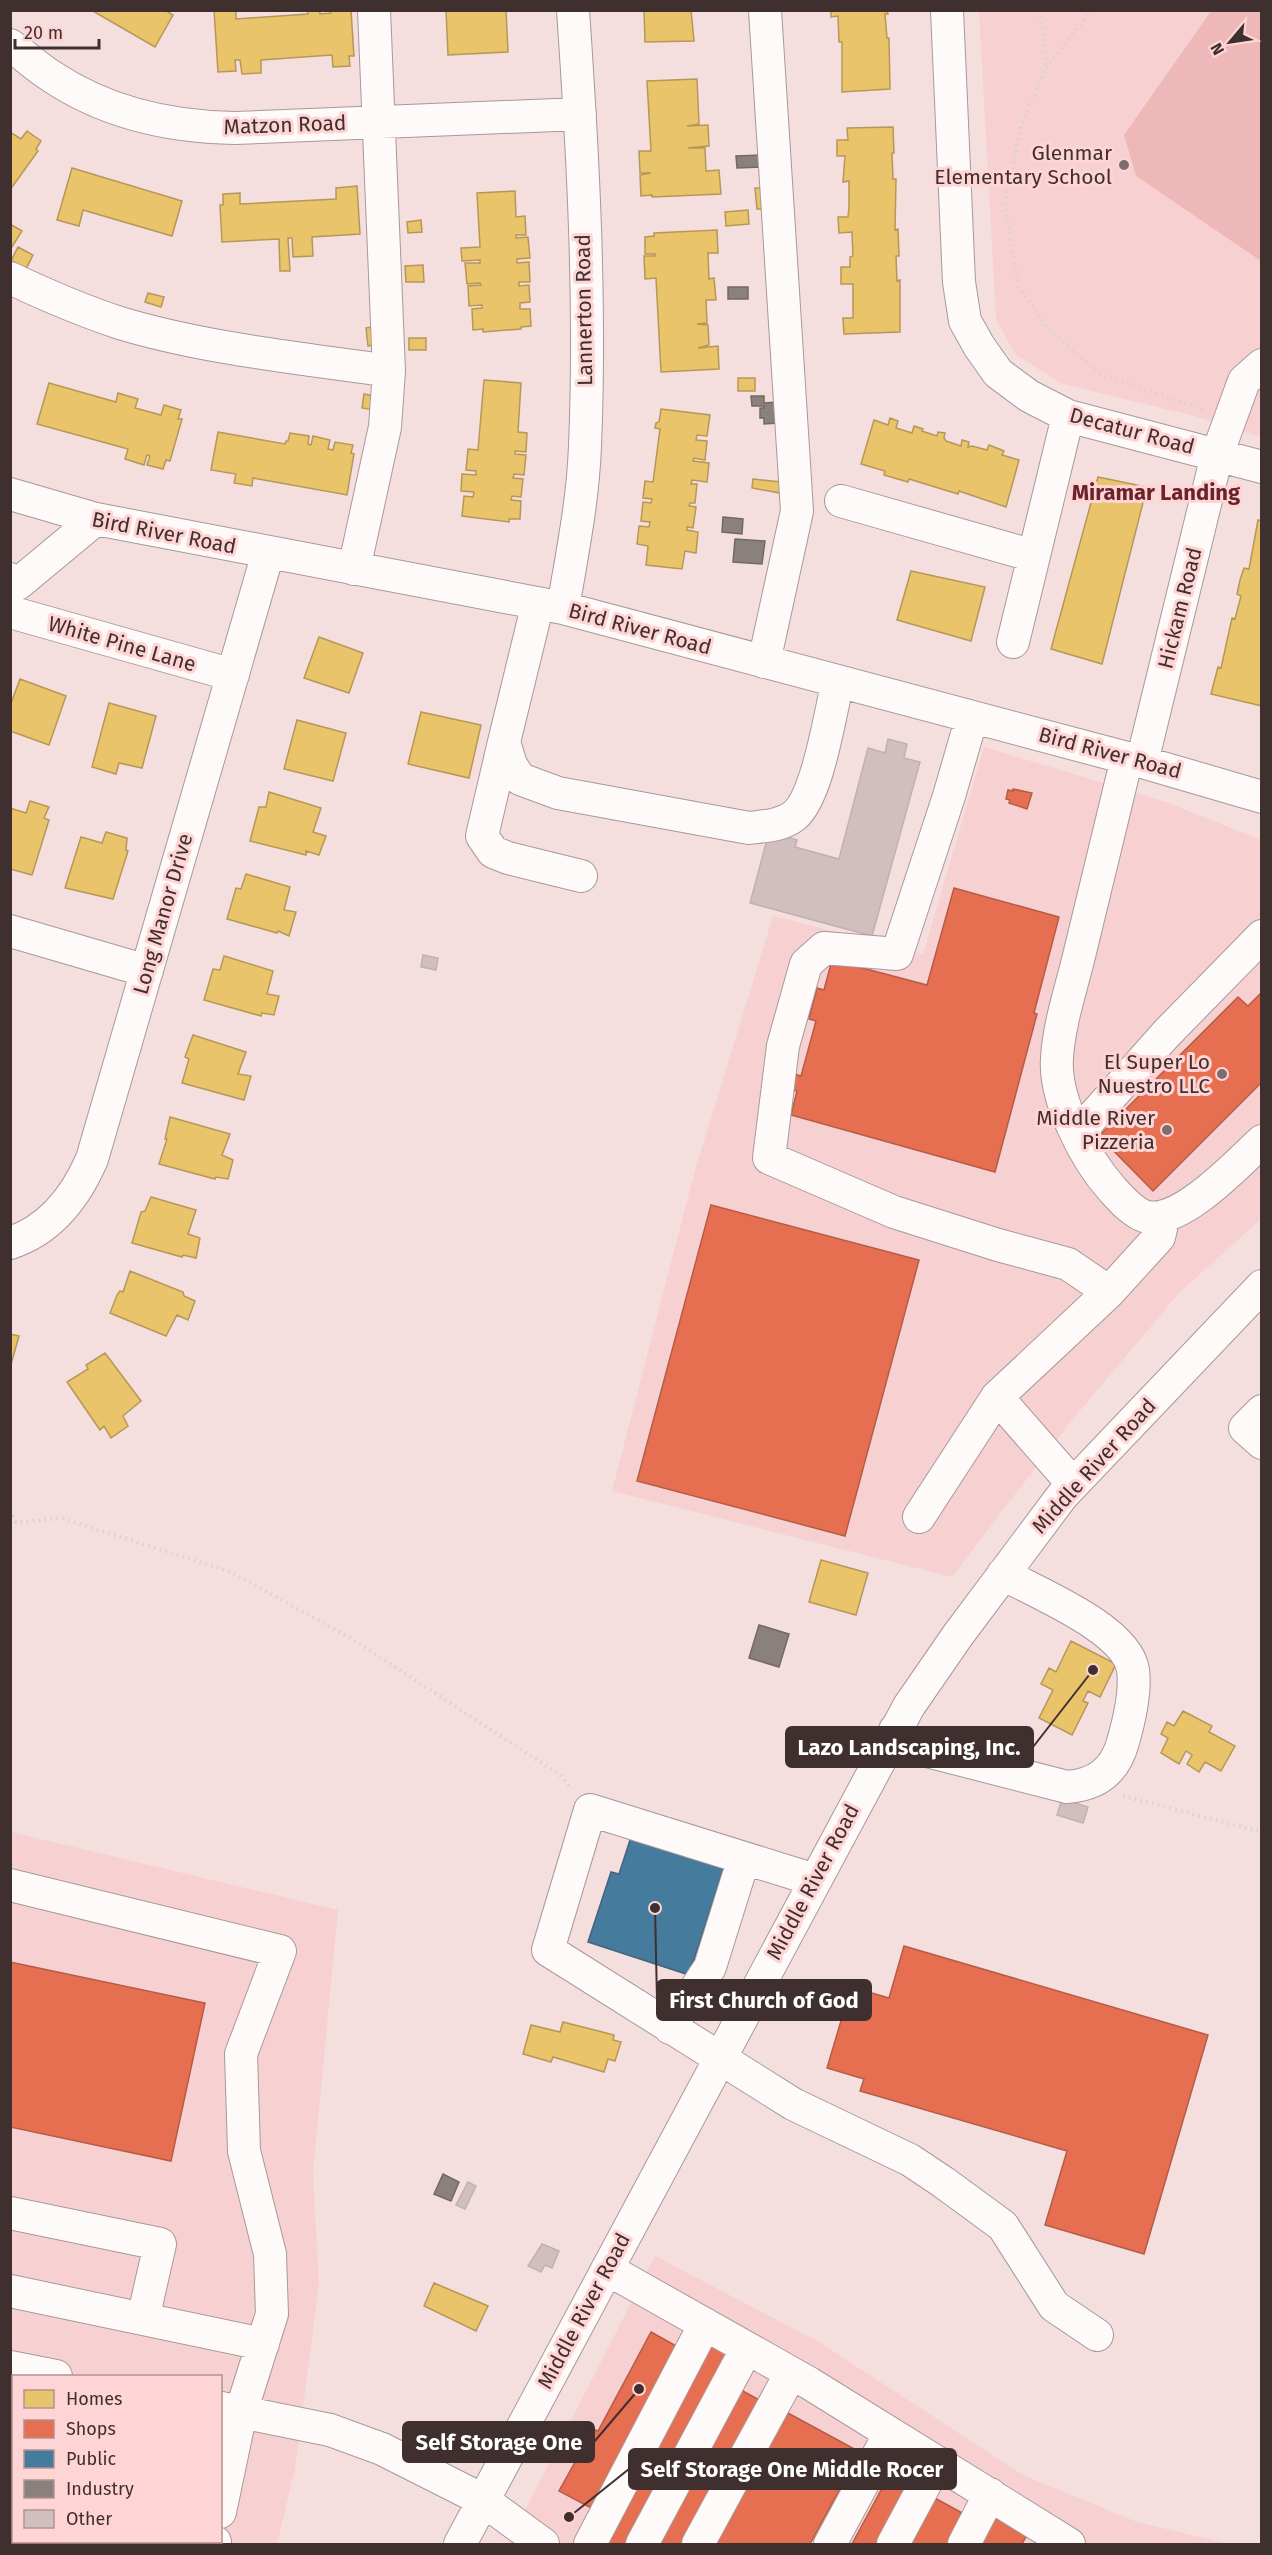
<svg xmlns="http://www.w3.org/2000/svg" width="1272" height="2555" font-family="'Fira Sans',sans-serif">
	<style>
		.built { fill: #f7d1d1; fill-rule: evenodd }
		.green { fill: #eeb8b9 }
		.homes { fill: #e9c46a; stroke: #b69758; stroke-width: 1.5 }
		.shops { fill: #e76f51; stroke: #b55c47; stroke-width: 1.5 }
		.public { fill: #457b9d; stroke: #43647c; stroke-width: 1.5 }
		.industry { fill: #8a817c; stroke: #746865; stroke-width: 1.5 }
		.building { fill: #d1bfbf; stroke: #c2b0b0; stroke-width: 1.5 }
		.lines { fill: none; stroke-linecap: round; stroke-linejoin: round }
		.minor-casing { stroke: #a99898; stroke-width: 34 }
		.path { stroke: #d8d2d2; stroke-width: 4; stroke-dasharray: 1.5 4.5; stroke-linecap: butt }
		.minor { stroke: #fefafa; stroke-width: 32 }
		.poi-dot { fill: #7f6c6c; stroke: #ffd4d4; stroke-width: 2 }
		.labels { text-anchor: middle; dominant-baseline: central; stroke-width: 6; stroke-linejoin: round; paint-order: stroke }
		.street-label { font-size: 21px; fill: #3f2f2f; stroke: #ffd4d4 }
		.poi-label { font-size: 21px; fill: #3f2f2f; stroke: #ffd4d4; text-anchor: end }
		.neighbourhood-label { font-size: 22px; font-weight: bold; fill: #69232a; stroke: #ffd4d4 }
		.leader { fill: none; stroke: #3f2f2f; stroke-width: 2 }
		.callout-dot { fill: #3f2f2f; stroke: #ffd4d4; stroke-width: 2 }
		.callout { fill: #3f2f2f; stroke: #3f2f2f; stroke-width: 2 }
		.callout-label { font-size: 22px; text-anchor: middle; font-weight: bold; fill: #fff }
	</style>
	<rect width="100%" height="100%" fill="#f5dede"/>
	<path class="built" d="M979,11H1261V437L1194,416L1060,383L1015,354L996,319Z
		M984,747L1166,802L1261,840V1219L1179,1293L1068,1425L952,1577L612,1491L694,1174L773,916L923,954Z
		M11,1832L338,1910L313,2174L319,2284L295,2469L277,2544H11ZM14,2376H220V2542H14Z
		M655,2256L819,2342L1023,2475L1137,2522L1230,2544H508Z"/>
	<path class="green" d="M1211,11H1261V261L1136,176L1124,135Z"/>
	<path class="homes" d="M91,10H165L173,15L155,47Z
		M214,10H236V19L308,14L307,10H320V14L331,13V10H351L354,56H349L350,66L333,67L332,55L261,60V73L242,74L240,60H235L236,71L218,72Z
		M446,10H506L508,52L448,55Z
		M644,10H691L694,41L645,42Z
		M831,10H887L888,14H885L887,38H889L890,89L842,92V42H839L838,16L831,17Z
		M697,79L699,124L687,126L708,125L709,146L688,148H705L706,171L719,170L721,194L652,197V195L641,196L640,175L651,173H640L639,151H651L647,81Z
		M893,127L894,153H892L893,179H896L895,230L898,229L899,256H896L897,281L900,280V332L844,334L843,318H853V284H841V267H850V257L853,256L852,232L839,233L838,217H848L849,207V181L843,182L845,156H837V140H848L847,128Z
		M27,131L41,141L36,149L38,151L10,190V132L21,139Z
		M72,168L182,201L172,236L83,210L79,226L57,220Z
		M357,186L360,234L312,237L313,256L293,257L292,238H288L290,271H280L279,239L222,242L220,205H223V194L240,193V204L336,199V188Z
		M755,188H766L768,209H757Z
		M515,191L516,217L525,216L526,235H516V238L528,237L530,258L517,259V263L529,262L530,282H519V286L529,285L530,302L520,303V309H530L531,326L521,327V329L483,332V329L473,330L472,309L482,308V305L469,306L468,286L481,285L480,283L467,284L465,263H480V260L462,261L461,248L480,247L477,193Z
		M748,210L749,224L726,226L725,212Z
		M421,220L422,232L408,233L407,222Z
		M10,224L22,231L10,250Z
		M717,230L718,253H708L709,279L714,278L716,300H706L707,323L697,324L708,325L709,345L698,348L718,346L719,369L661,372L656,278L645,279L644,256H655V254H645V237L654,236V233Z
		M18,247L33,255L26,269L11,261Z
		M423,265L424,282H406L405,266Z
		M148,293L164,297L161,307L145,302Z
		M380,326L383,344L368,346L366,328Z
		M409,338H426V350H409Z
		M738,378H755V391H738Z
		M484,380L521,383L518,432L527,433L526,452L515,451V454L526,455L524,475L514,474L513,478L523,479L521,497L512,496L511,500L521,501L520,519H509V522L462,516L464,496L473,497L474,492L461,491L462,474L476,475V471L466,470L468,449L478,450Z
		M49,383L116,402L118,393L138,399L135,408L161,415L164,405L181,410L178,419H182L170,461L166,460L163,469L147,465L150,456L147,455L144,465L125,459L128,449L37,424Z
		M364,394L376,396L374,410L362,408Z
		M661,409L710,415L707,436L697,435L696,440L707,441L705,460L694,458L693,461L709,463L707,482L692,480L691,484H697L695,503H690L689,506L696,507L693,528L687,527V530L698,532L696,553L685,551L682,569L646,565L648,546L637,544L639,526L649,527L650,522L641,521L643,502L651,503L652,499L643,498L645,481L653,482L660,429L655,428L656,423L659,422Z
		M890,418L898,421L896,428L912,433L914,426L923,429L922,431L937,436L938,432L945,433L944,438L946,441L961,446L962,440L969,442L968,447L972,446L987,450L989,445L1004,451L1002,455L1019,460L1006,507L959,491L958,494L909,479L908,482L884,475L885,471L861,464L874,420L888,425Z
		M218,432L285,444L286,441H288L290,433L309,436L308,444L311,445L313,436L330,440L328,449L333,450L335,442L353,445L351,453L354,454L347,495L253,478L252,486L234,483L236,474L211,470Z
		M1098,477L1147,487L1102,664L1051,649Z
		M753,479L781,482L780,493L752,488Z
		M1258,520L1262,521V706L1211,694L1218,667L1221,668L1232,618L1235,619L1241,596L1237,594L1240,580L1244,568L1249,569Z
		M911,571L985,587L971,641L897,620Z
		M319,637L363,653L349,693L304,678Z
		M20,679L66,696L49,745L10,731V706Z
		M109,703L156,716L142,768L119,763L116,774L92,767Z
		M421,712L481,725L469,778L408,764Z
		M297,720L346,733L333,781L284,769Z
		M269,792L321,808L313,832L326,836L319,855L306,851V855L250,841L259,807H266Z
		M30,801L49,807L44,818L49,820L32,875L10,869V808L26,813Z
		M106,832L127,838L126,850L128,851L113,899L65,888L81,837L102,843Z
		M246,874L290,887L284,910L296,912L289,936L278,931L277,933L227,919L236,888L241,889Z
		M224,956L273,971L267,994L279,996L274,1015L262,1013L261,1016L204,1000L213,969L220,970Z
		M193,1035L246,1052L238,1074L251,1076L244,1100L182,1083L189,1059L185,1057Z
		M170,1117L230,1134L222,1155L233,1160L228,1179L216,1177L215,1179L159,1164L167,1139H165Z
		M151,1197L196,1210L188,1234L200,1238L196,1258L183,1255L182,1257L132,1243L141,1212L145,1211Z
		M130,1271L183,1292L184,1296L195,1301L188,1320L177,1315L166,1336L110,1313L117,1295L120,1291L123,1292Z
		M10,1334L19,1336L10,1368Z
		M105,1353L141,1401L123,1416L128,1426L111,1438L104,1426L100,1430L67,1382L88,1369L86,1365Z
		M821,1560L868,1573L856,1615L809,1602Z
		M1071,1641L1116,1664L1100,1697L1088,1691L1083,1701L1088,1703L1072,1735L1039,1718L1053,1690L1041,1684L1049,1668L1056,1672Z
		M1183,1711L1212,1726L1209,1732L1235,1746L1221,1771L1205,1762L1199,1772L1187,1764L1192,1755L1186,1751L1179,1764L1161,1753L1168,1738L1161,1734L1167,1722L1174,1726Z
		M563,2022L614,2035L613,2040L621,2042L615,2061L608,2059L604,2072L553,2057L551,2062L523,2054L531,2025L560,2032Z
		M434,2283L488,2306L476,2331L424,2306Z"/>
	<path class="shops" d="M1013,789L1032,793L1027,809L1009,803L1010,800L1006,799L1008,790L1013,791Z
		M954,888L1059,917L1034,1013L1037,1014L995,1172L791,1115L797,1091L790,1090L794,1074L801,1076L816,1021L809,1019L817,988L824,990L832,960L927,985Z
		M1262,992V1082L1153,1191L1099,1136L1238,997L1248,1006Z
		M711,1205L919,1260L845,1536L637,1481Z
		M904,1946L1208,2035L1144,2254L1045,2225L1067,2151L860,2091L864,2079L827,2068L851,1987L889,1998Z
		M10,1962L205,2003L171,2161L10,2127Z
		M651,2332L680,2348L593,2509L559,2491L589,2437L591,2438L595,2430L598,2431Z
		M713,2339L735,2350L632,2544H603Z
		M741,2390L763,2402L687,2544H658Z
		M786,2412L860,2452L810,2544H715Z
		M901,2453L924,2465L881,2544H852Z
		M933,2497L966,2515L950,2544H907Z
		M10,2498L14,2499V2542H161V2544H10Z
		M994,2515L1028,2533L1022,2544H979Z"/>
	<path class="public" d="M632,1834L724,1867L689,1975L588,1942L611,1872L619,1874Z"/>
	<path class="industry" d="M762,155V167L737,168L736,156Z
		M728,287H748V299H728Z
		M751,396H764V403L777,402L778,423L764,424V418H760V408H764V406H752Z
		M723,517L743,519L742,534L722,532Z
		M735,539L765,541L762,564L733,562Z
		M759,1625L789,1634L779,1667L749,1658Z
		M443,2174L459,2182L451,2201L434,2194Z"/>
	<path class="building" d="M888,739L907,744L904,758L920,762L872,936L750,903L769,832L797,840L795,847L839,859L868,748L885,753Z
		M423,955L438,958L436,970L421,967Z
		M1062,1799L1088,1807L1083,1823L1057,1815Z
		M468,2182L476,2186L465,2209L456,2205Z
		M542,2244L559,2251L552,2268L545,2265L541,2272L528,2266Z"/>
	<g class="lines">
		<defs>
			<path id="minor" d="M947,10L959,282L965,321L979,346L998,373L1029,396L1068,416L1262,467
				M10,45C24,55 37,67 51,76C106,113 169,127 235,128L580,114
				M10,278C46,295 83,311 120,323C206,349 301,358 389,371
				M10,494L96,519L563,608L1142,762L1262,797
				M841,501L1034,556
				M354,569L385,427L389,371L374,10
				M10,579L19,583L96,519
				M538,603L504,742L511,765L520,779L558,793L749,828C764,826 781,826 794,816C818,797 830,713 838,681
				M563,608C572,554 583,501 585,446C591,301 583,155 573,10
				M10,612L233,675
				M1013,642L1068,416
				M764,662L797,511L765,10
				M972,717L949,796L897,954L824,948L806,964L783,1046L769,1158L894,1212L998,1245L1068,1264L1109,1292
				M504,742L482,836L493,852L508,858L581,876
				M1127,758C1111,824 1095,890 1079,956C1071,989 1059,1024 1057,1058C1054,1099 1085,1159 1112,1189C1121,1199 1134,1214 1147,1217C1182,1224 1238,1163 1262,1141
				M1142,762L1217,455L1244,381L1262,365
				M10,931L147,971
				M1080,1140L1088,1122L1166,1034L1262,936
				M10,1243C50,1230 76,1196 92,1159L268,553
				M1262,1411L1245,1428L1262,1443
				M1073,1484L997,1397L1109,1292L1159,1237L1164,1216
				M919,1517L997,1397
				M895,1730L923,1750L1067,1787C1096,1785 1115,1771 1123,1742C1129,1721 1136,1692 1133,1670C1127,1629 1037,1593 1003,1574
				M815,1880L590,1810L548,1950L793,2104L910,2160L943,2182L1003,2226L1054,2306L1097,2335
				M10,1885L280,1951L241,2054L244,2151L270,2254L272,2314L241,2412L220,2512
				M670,2028L710,1967L744,1858
				M10,2213L160,2244L143,2319
				M607,2269L809,2383L1069,2544
				M10,2291L263,2344
				M10,2367L56,2376
				M221,2408L330,2430L382,2449L483,2500L543,2544
				M10,2442L14,2443
				M214,2544L215,2542
				M460,2544L909,1706L958,1635L1062,1496L1262,1286
				M590,2544L705,2324
				M642,2544L747,2348
				M698,2544L791,2373
				M830,2544L890,2433
				M893,2544L937,2462
				M964,2544L990,2494"/>
		</defs>
		<use href="#minor" class="minor-casing"/>
		<path class="path" d="M1039,10L1044,34L1046,67
			M1092,10L1046,68L1021,125L1005,203L1018,286L1050,330L1100,374L1203,410
			M10,1510L16,1523
			M10,1527L16,1523L61,1518L231,1572L354,1640L560,1775L572,1789
			M1123,1796L1262,1832"/>
		<use href="#minor" class="minor"/>
	</g>
	<g class="poi-dot">
		<circle cx="1124" cy="165" r="6"/>
		<circle cx="1222" cy="1074" r="6"/>
		<circle cx="1167" cy="1130" r="6"/>
	</g>
	<g class="labels">
		<g class="street-label">
			<text transform="translate(285 125) rotate(-2)">Matzon Road</text>
			<text transform="translate(584 310) rotate(-91)">Lannerton Road</text>
			<text transform="translate(1132 431) rotate(15)">Decatur Road</text>
			<text transform="translate(164 533) rotate(11)">Bird River Road</text>
			<text transform="translate(1180 608) rotate(-76)">Hickam Road</text>
			<text transform="translate(640 629) rotate(15)">Bird River Road</text>
			<text transform="translate(122 644) rotate(16)">White Pine Lane</text>
			<text transform="translate(1110 753) rotate(15)">Bird River Road</text>
			<text transform="translate(163 914) rotate(-74)">Long Manor Drive</text>
			<text transform="translate(1094 1466) rotate(-48)">Middle River Road</text>
			<text transform="translate(813 1882) rotate(-62)">Middle River Road</text>
			<text transform="translate(584 2311) rotate(-62)">Middle River Road</text>
		</g>
		<g class="poi-label">
			<text x="1112" y="153">Glenmar<tspan x="1112" dy="24">Elementary School</tspan></text>
			<text x="1210" y="1062">El Super Lo<tspan x="1210" dy="24">Nuestro LLC</tspan></text>
			<text x="1155" y="1118">Middle River<tspan x="1155" dy="24">Pizzeria</tspan></text>
		</g>
		<g class="neighbourhood-label">
			<text x="1156" y="492">Miramar Landing</text>
		</g>
	</g>
	<path class="leader" d="M1093 1670L1033 1747M655 1908L657 2000M639 2389L594 2442M569 2517L629 2469"/>
	<g class="callout-dot">
		<circle cx="1093" cy="1670" r="6"/>
		<circle cx="655" cy="1908" r="6"/>
		<circle cx="639" cy="2389" r="6"/>
		<circle cx="569" cy="2517" r="6"/>
	</g>
	<g class="callout">
		<rect x="786" y="1727" width="247" height="40" rx="6"/>
		<rect x="657" y="1980" width="214" height="40" rx="6"/>
		<rect x="403" y="2422" width="191" height="40" rx="6"/>
		<rect x="629" y="2449" width="327" height="40" rx="6"/>
	</g>
	<g class="callout-label">
		<text x="909" y="1755">Lazo Landscaping, Inc.</text>
		<text x="764" y="2008">First Church of God</text>
		<text x="499" y="2450">Self Storage One</text>
		<text x="792" y="2477">Self Storage One Middle Rocer</text>
	</g>
	<rect width="1272" height="2555" fill="none" stroke="#3f2f2f" stroke-width="24"/>
	<rect x="12" y="2375" width="210" height="168" fill="#ffd4d4" stroke="#b29292" stroke-width="1.5"/>
	<rect x="24" y="2390" width="30" height="18" fill="#e9c46a" stroke="#b29292" stroke-width="1.5"/>
	<text x="66" y="2405" font-size="18" fill="#3f2f2f">Homes</text>
	<rect x="24" y="2420" width="30" height="18" fill="#e76f51" stroke="#b29292" stroke-width="1.5"/>
	<text x="66" y="2435" font-size="18" fill="#3f2f2f">Shops</text>
	<rect x="24" y="2450" width="30" height="18" fill="#457b9d" stroke="#b29292" stroke-width="1.5"/>
	<text x="66" y="2465" font-size="18" fill="#3f2f2f">Public</text>
	<rect x="24" y="2480" width="30" height="18" fill="#8a817c" stroke="#b29292" stroke-width="1.5"/>
	<text x="66" y="2495" font-size="18" fill="#3f2f2f">Industry</text>
	<rect x="24" y="2510" width="30" height="18" fill="#d1bfbf" stroke="#b29292" stroke-width="1.5"/>
	<text x="66" y="2525" font-size="18" fill="#3f2f2f">Other</text>
	<g transform="translate(1230 42) rotate(241)" stroke="#ffd4d4" stroke-width="4.5" paint-order="stroke">
	<path d="M0-4.5L10 22L0 15L-10 22Z" fill="#3f2f2f"/>
	<text y="-9" font-size="16" font-weight="bold" text-anchor="middle" fill="#3f2f2f">N</text>
	</g>
	<path d="M15 39v9h84v-9" fill="none" stroke="#3f2f2f" stroke-width="3"/>
	<text x="24" y="39" font-size="18" fill="#3f2f2f" stroke="#ffd4d4" stroke-width="4.5" paint-order="stroke">20 m</text>
</svg>
